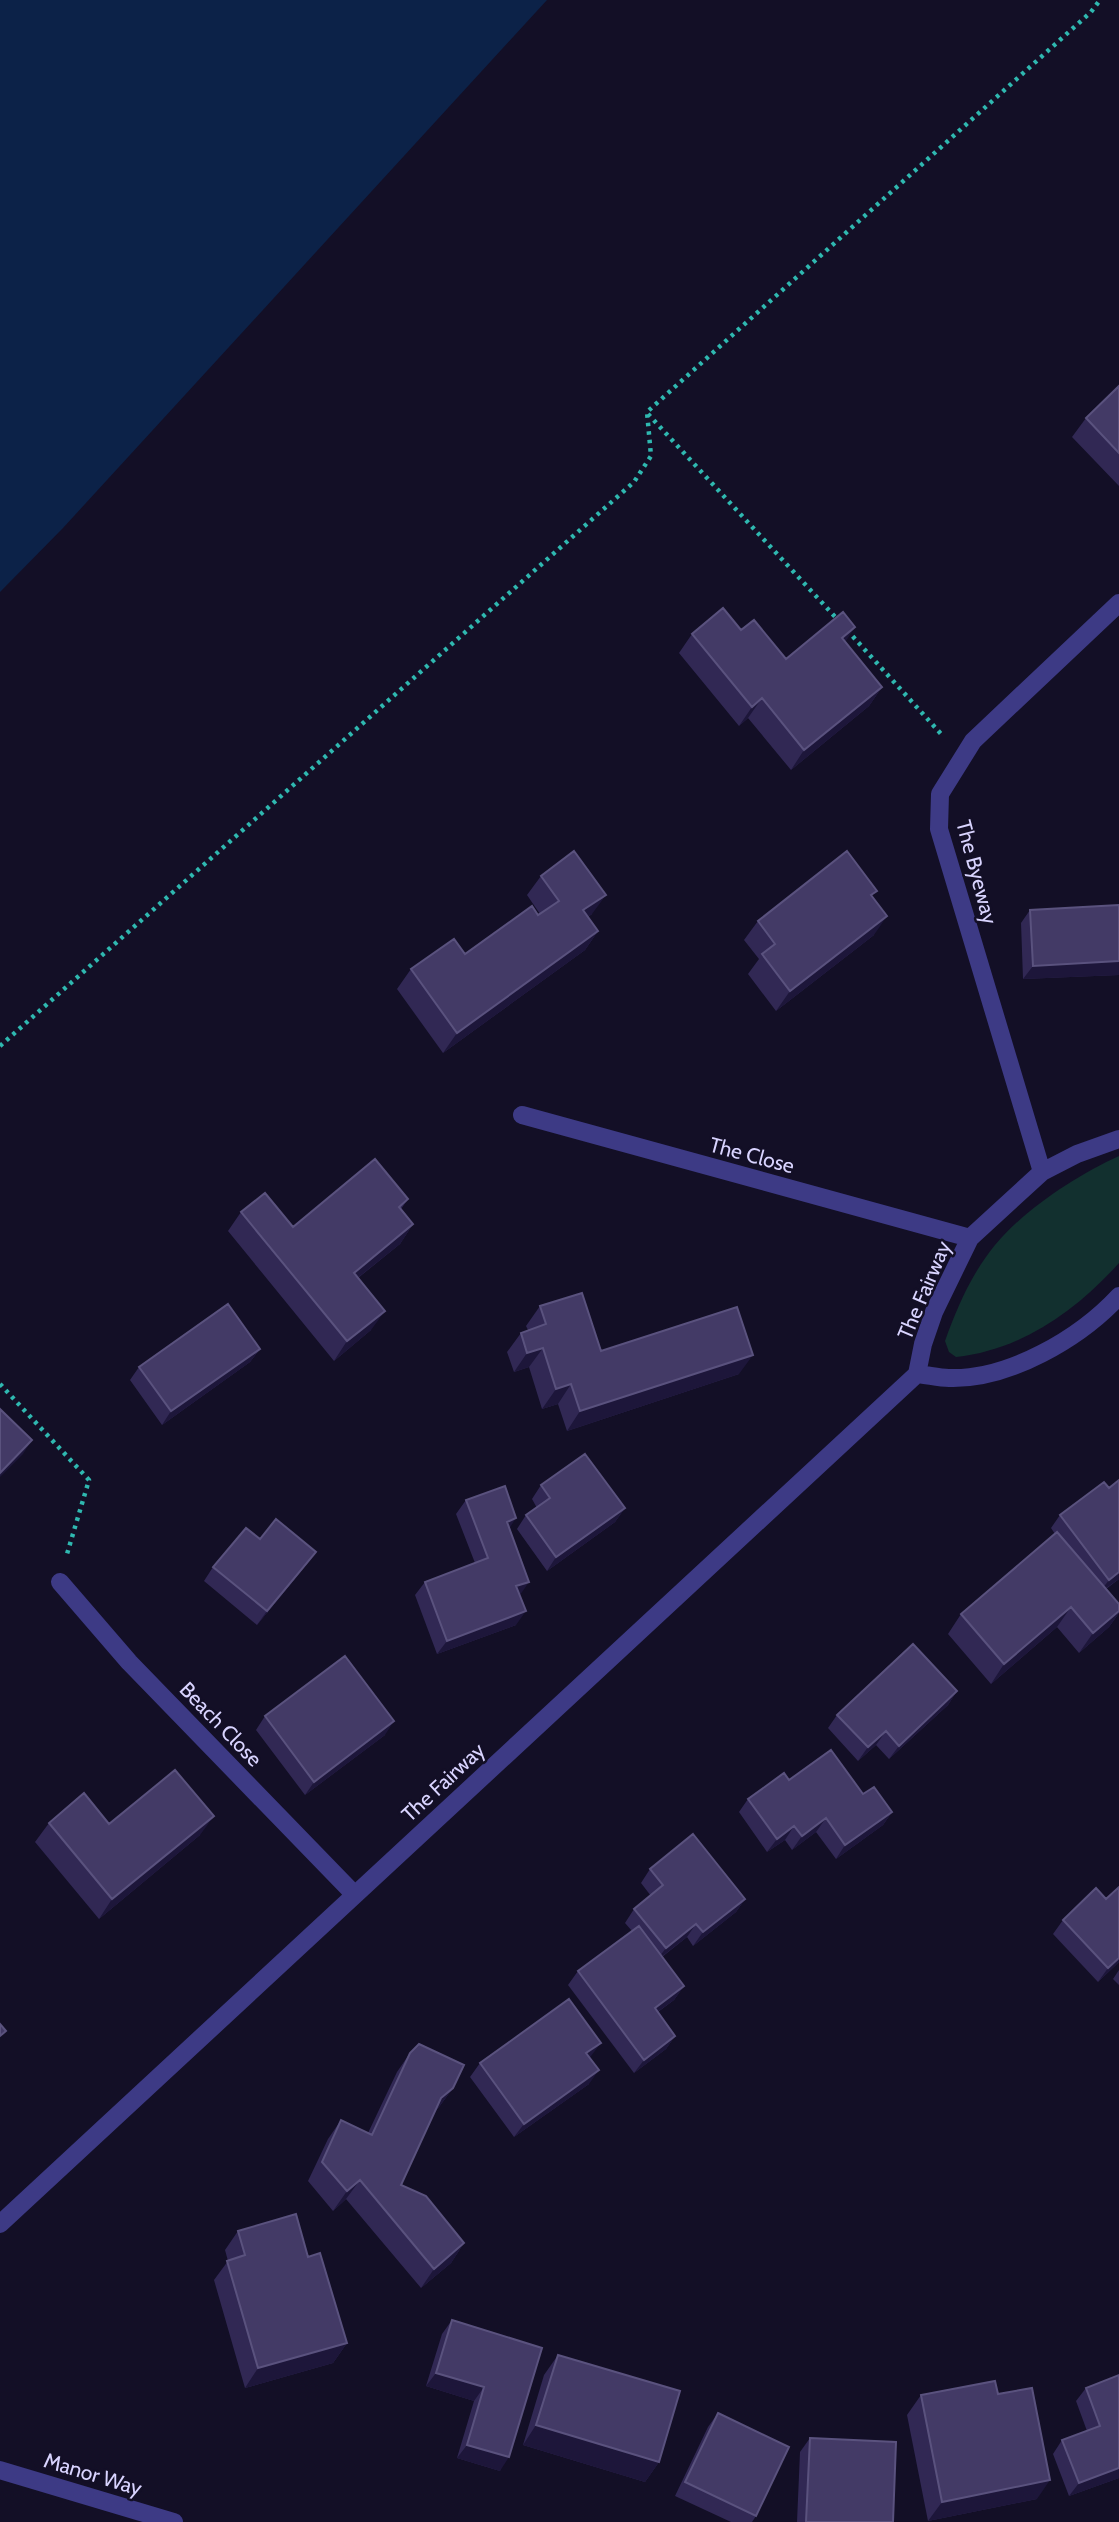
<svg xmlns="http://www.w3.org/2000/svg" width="1119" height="2522" font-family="Cabin,sans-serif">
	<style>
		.green { fill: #12302f }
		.water { fill: #0c2248 }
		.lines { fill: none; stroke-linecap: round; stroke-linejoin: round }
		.path { stroke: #2fb8b0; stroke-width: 4.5; stroke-dasharray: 3.5 5; stroke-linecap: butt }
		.minor { stroke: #3d3a85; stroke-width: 18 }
		.wall { fill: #312854 }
		.shaded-wall { fill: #1d163a }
		.building { fill: #433a66; stroke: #5a527e; stroke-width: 2 }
		.labels { text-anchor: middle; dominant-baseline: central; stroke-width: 5; stroke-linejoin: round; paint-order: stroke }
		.street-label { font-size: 21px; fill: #d9d4ff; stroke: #130f26 }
	</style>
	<rect width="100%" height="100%" fill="#130f26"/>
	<path class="green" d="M1119,1156V1263C1076,1311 1021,1350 956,1357L949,1352L945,1341C957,1307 972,1273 995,1245C1025,1209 1077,1175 1119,1156Z"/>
	<path class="water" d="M0,0H547L63,528L0,592Z"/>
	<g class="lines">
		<path class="path" d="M648,414L839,621
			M847,630L942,735
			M0,1046L634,482L651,456L647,412L1091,12L1100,0
			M0,1384L89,1480L67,1554"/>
		<path class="minor" d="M522,1115L970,1238
			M1119,1139L1077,1154L1042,1172L970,1238L934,1312L923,1344L917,1374C928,1375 939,1378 949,1378C1009,1380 1080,1338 1119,1296
			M1042,1172L939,829L940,794L973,741L1119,603
			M60,1582L129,1662L354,1894
			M0,2224L917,1374
			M0,2470L174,2522"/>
	</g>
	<path class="wall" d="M1119,386V486L1072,437L1086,418Z
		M741,630L786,659L845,641L882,687L869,706L791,770L748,718L739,726L679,653L692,634Z
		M541,876L592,914L588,917L598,931L585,950L443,1053L397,989L411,969L465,954L540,914L527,895Z
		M873,897L874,935L776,1011L748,974L759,959L744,940L758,921Z
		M1119,905V975L1023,979L1021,923L1030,910Z
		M408,1199L401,1209L413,1224L400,1244L358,1278L371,1330L334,1361L228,1231L241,1212L293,1227Z
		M540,1306L601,1351L739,1374L567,1431L558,1404L542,1409L529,1367L514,1372L507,1352L521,1333L528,1330L526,1326Z
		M260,1349L250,1362L162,1425L130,1380L139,1367Z
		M541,1485L625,1508L615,1522L547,1571L517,1529L526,1515L537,1508L532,1499Z
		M466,1500L510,1528L520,1595L516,1625L437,1654L415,1595L425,1582L475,1563L456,1514Z
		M1060,1515L1119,1579L1106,1589L1119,1604V1613L1109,1627L1079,1653L1057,1627L991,1684L948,1634L961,1614L1055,1534L1051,1528Z
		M260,1539L316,1552L306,1565L257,1625L204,1581L213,1567Z
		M957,1691L948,1705L889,1759L876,1745L858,1761L828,1728L837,1715Z
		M265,1716L385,1735L305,1795L256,1730Z
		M789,1780L863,1794L892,1812L883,1825L836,1859L816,1832L792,1850L785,1840L767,1852L739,1812L748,1799Z
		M49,1823L109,1824L200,1835L99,1919L35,1842Z
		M650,1869L745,1899L736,1912L693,1946L687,1937L662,1957L684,1986L674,2000L658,2012L675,2036L666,2049L634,2073L568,1985L578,1971L632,1931L625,1923L634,1909L651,1896L641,1883Z
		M1119,1887V1962L1098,1982L1053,1934L1063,1920L1106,1899Z
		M1119,1970V1985L1113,1979Z
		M410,2053L453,2088L439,2107L435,2111L401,2185L464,2243L451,2263L421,2288L346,2199L333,2211L308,2181L328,2139L341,2120L368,2133L397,2072Z
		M591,2056L589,2057V2084L514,2137L470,2077L480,2063Z
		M238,2231L308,2257L347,2343L333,2363L245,2388L214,2280L228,2261L225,2250Z
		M452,2320L542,2348L500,2471L457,2458L474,2401L426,2386L442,2334Z
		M558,2355L659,2462L645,2482L523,2445L544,2375Z
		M1086,2388L1119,2478L1069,2496L1053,2454L1062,2440L1087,2431L1076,2401Z
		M998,2394L1037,2499L928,2521L907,2415L921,2395Z
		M718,2413L756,2516L752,2522H731L675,2496L708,2427Z
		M810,2438L893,2522H797L800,2452Z"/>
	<path class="shaded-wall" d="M855,627L842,647V638Z
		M882,687L869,706L791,770L804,750Z
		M762,698L748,718L739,726L752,707Z
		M606,895L592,914L570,929L583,910Z
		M887,916L874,935L776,1011L790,991Z
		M598,931L585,950L443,1053L457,1033Z
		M1119,961V975L1023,979L1033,966Z
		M413,1224L400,1244L340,1292L354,1273Z
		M385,1311L371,1330L334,1361L347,1341Z
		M543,1348L529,1367L514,1372L527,1353Z
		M260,1349L250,1362L162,1425L171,1411Z
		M753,1355L739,1374L567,1431L580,1411Z
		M571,1384L558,1404L542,1409L556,1389Z
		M32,1440L23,1454L0,1477V1473Z
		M625,1508L615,1522L547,1571L556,1557Z
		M516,1518L507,1532V1522Z
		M316,1552L306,1565L257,1625L267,1611Z
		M1119,1572V1579L1099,1593L1109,1580Z
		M529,1582L520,1595L516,1586Z
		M1071,1607L1057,1627L991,1684L1004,1664Z
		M526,1611L516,1625L437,1654L447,1641Z
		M1119,1611V1613L1109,1627L1079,1653L1093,1633Z
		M957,1691L948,1705L889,1759L899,1746Z
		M394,1721L385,1735L305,1795L314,1782Z
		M886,1731L876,1745L858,1761L868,1747Z
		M892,1812L883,1825L836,1859L845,1845Z
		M214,1816L200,1835L99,1919L112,1899Z
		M826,1818L816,1832L792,1850L802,1836Z
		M794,1826L785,1840L767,1852L777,1839Z
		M745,1899L736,1912L693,1946L703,1932Z
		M696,1924L687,1937L656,1961L666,1948Z
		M1119,1958V1962L1098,1982L1108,1968Z
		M684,1986L674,2000L645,2021L655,2008Z
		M675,2036L666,2049L634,2073L644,2060Z
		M601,2043L591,2056L577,2066L586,2053Z
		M599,2070L589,2084L514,2137L524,2124Z
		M453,2088L439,2107L427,2117L441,2098Z
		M360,2180L346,2199L333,2211L347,2191Z
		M464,2243L451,2263L421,2288L434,2269Z
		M347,2343L333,2363L245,2388L258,2368Z
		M436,2373L484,2387L474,2401L426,2386Z
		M536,2425L659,2462L645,2482L523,2445Z
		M467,2445L509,2457L500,2471L457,2458Z
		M1119,2468V2478L1069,2496L1079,2483Z
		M1050,2480L1037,2499L928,2521L942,2502Z"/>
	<path class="building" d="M1119,386V453L1086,418Z
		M723,608L741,630L754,620L786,659L843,612L855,627L842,638L882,687L804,750L762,698L752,707L692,634Z
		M574,851L606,895L583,910L598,931L457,1033L411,969L454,939L465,954L532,906L538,915L559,901L541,876Z
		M847,851L877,891L871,895L887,916L790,991L762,954L775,944L758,921Z
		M1119,905V961L1033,966L1030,910Z
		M375,1159L408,1199L399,1207L413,1224L354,1273L385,1311L347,1341L241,1212L265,1193L293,1227Z
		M582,1293L601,1351L737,1307L753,1355L580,1411L571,1384L556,1389L543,1348L527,1353L521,1333L546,1324L540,1306Z
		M228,1304L260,1349L171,1411L139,1367Z
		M0,1409L32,1440L0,1473Z
		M585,1454L625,1508L556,1557L526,1515L550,1498L541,1485Z
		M1119,1480V1572L1109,1580L1060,1515L1104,1482L1109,1488Z
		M505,1486L516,1518L507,1522L529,1582L516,1586L526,1611L447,1641L425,1582L488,1558L466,1500Z
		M276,1519L316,1552L267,1611L213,1567L246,1528L260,1539Z
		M1057,1532L1119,1604V1611L1093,1633L1071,1607L1004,1664L961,1614Z
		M913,1644L957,1691L899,1746L886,1731L868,1747L837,1715Z
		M345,1656L394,1721L314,1782L265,1716Z
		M831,1750L863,1794L874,1787L892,1812L845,1845L826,1818L802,1836L794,1826L777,1839L748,1799L784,1773L789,1780Z
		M175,1770L214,1816L112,1899L49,1823L84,1793L109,1824Z
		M693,1834L745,1899L703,1932L696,1924L666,1948L634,1909L663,1885L650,1869Z
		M1119,1887V1958L1108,1968L1063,1920L1096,1888L1106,1899Z
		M639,1926L684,1986L655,2008L675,2036L644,2060L578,1971Z
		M569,1999L601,2043L586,2053L599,2070L524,2124L480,2063Z
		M0,2024L6,2031L0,2036Z
		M419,2044L464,2065L453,2088L441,2098L401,2185L426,2196L464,2243L434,2269L360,2180L347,2191L322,2162L341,2120L372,2135L410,2053Z
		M296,2214L308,2257L320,2253L347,2343L258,2368L227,2261L245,2255L238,2231Z
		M452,2320L542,2348L509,2457L467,2445L484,2387L436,2373Z
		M558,2355L680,2391L659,2462L536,2425Z
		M1119,2375V2468L1079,2483L1062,2440L1100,2426L1086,2388Z
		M995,2381L998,2394L1032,2388L1050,2480L942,2502L921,2395Z
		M718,2413L789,2447L756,2516L685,2482Z
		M810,2438L896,2442L893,2522H806Z"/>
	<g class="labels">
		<g class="street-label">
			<text transform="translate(977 872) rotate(75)">The Byeway</text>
			<text transform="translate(752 1155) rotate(15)">The Close</text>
			<text transform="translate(924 1290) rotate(-67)">The Fairway</text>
			<text transform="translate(221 1724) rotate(46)">Beach Close</text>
			<text transform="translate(443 1782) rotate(-43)">The Fairway</text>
			<text transform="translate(93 2474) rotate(17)">Manor Way</text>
		</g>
	</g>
</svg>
